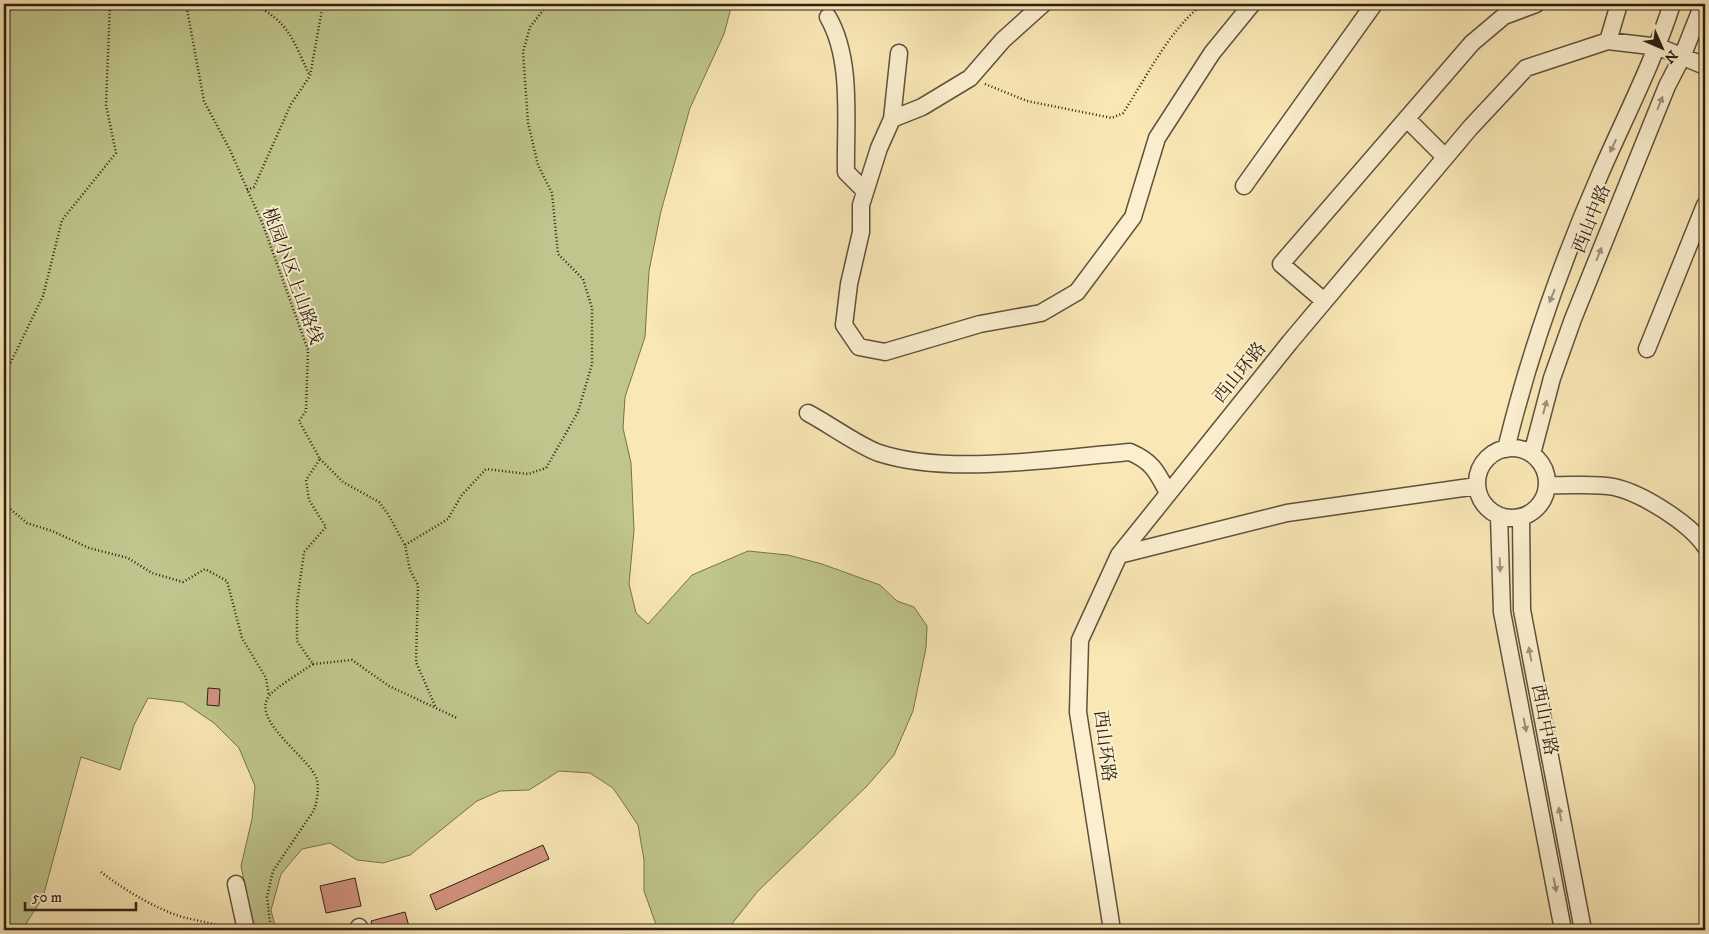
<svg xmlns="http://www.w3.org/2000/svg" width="1709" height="934" font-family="'IM FELL DW Pica','Noto Serif SC',serif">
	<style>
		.green { fill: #bfc58c; stroke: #767250 }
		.building { fill: #d59481; stroke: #2c2014 }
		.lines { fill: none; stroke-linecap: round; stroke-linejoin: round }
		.street-casing { stroke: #5f523c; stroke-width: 19 }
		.path { stroke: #2c2014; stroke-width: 2.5; stroke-dasharray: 1 2.5; stroke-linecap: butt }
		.street { stroke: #fbefcf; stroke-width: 16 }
		.oneway { fill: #9e927b }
		.labels { text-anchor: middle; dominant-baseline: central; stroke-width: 4; stroke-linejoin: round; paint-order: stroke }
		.street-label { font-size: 18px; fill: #2c2014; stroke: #fbefcf }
	</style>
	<rect width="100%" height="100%" fill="#f9e7b5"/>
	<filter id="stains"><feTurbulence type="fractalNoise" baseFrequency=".004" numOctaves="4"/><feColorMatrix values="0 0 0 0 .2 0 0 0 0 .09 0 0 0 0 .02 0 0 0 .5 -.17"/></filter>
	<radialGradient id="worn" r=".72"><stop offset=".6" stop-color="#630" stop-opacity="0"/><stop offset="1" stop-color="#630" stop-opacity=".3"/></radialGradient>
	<path class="green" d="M4,4H732L724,34L690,108L661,211L649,271L645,337L625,397L623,428L631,463L634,530L629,584L636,613L648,624L692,575L748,551L788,555L822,564L880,585L897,601L914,607L927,626L926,648L913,711L894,755L867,786L758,891L727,930H658L644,891V860L638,825L613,788L590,773L559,771L529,790L500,791L477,801L410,855L383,863L357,860L330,843L302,849L281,874L271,910L276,930H254L241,866L252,819L255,786L239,748L214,723L183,702L148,698L134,725L120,770L81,757L43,897L22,930H4Z"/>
	<path class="building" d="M208,688L220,689L219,706L207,705Z
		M543,845L549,859L436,910L430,895Z
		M355,878L361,906L326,913L320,886Z
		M405,912L410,930H374L371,921Z"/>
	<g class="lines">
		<defs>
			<path id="street" d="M1043,4L1003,40L970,78L922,107L892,119L879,148L861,205V232L849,284L844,325L859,347L885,352L980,324L1041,313L1077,292L1133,217L1157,138L1212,53L1252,4
				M828,17C853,60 845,123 846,172L865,191
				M1608,41L1619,4
				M892,119L899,53
				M1407,119L1445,157
				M1244,186L1374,4
				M1324,301L1281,264L1472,43L1504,16L1536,4
				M1647,349L1705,205
				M808,413C829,424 859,446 879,453C949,476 1056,458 1130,452C1153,462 1157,472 1168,493
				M1477 483a35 35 0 1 1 70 0a35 35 0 1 1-70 0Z
				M1506,449C1529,354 1562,261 1601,172C1626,115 1653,63 1672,4
				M1532,454L1552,378L1573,319L1667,86L1682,57L1703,4
				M1548,485C1569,486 1594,483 1614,487C1642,493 1689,523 1705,546
				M1499,516L1502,612L1563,930
				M1521,517L1522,610L1583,930
				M1119,555L1287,513L1477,486
				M236,884L246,930
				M359,927L360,930
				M1112,930L1078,712L1080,640L1119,555L1290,342L1470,128L1526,68L1608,41L1659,47L1705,66"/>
		</defs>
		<use href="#street" class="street-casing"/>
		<path class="path" d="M186,4L204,101L230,150L263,225L308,350L306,411L299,421L320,459L306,480L309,500L326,527L304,552L297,603V641L313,664C303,671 276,687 269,696C250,721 311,758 317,780C319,790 317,801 314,810L273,871L267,897L271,930
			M253,4C290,22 293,41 310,76
			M985,84L1027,101L1112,118L1123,113C1147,77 1168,31 1203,4
			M4,178V186
			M247,190L254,187L291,104L310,76L323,4
			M4,371L10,364L43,296L62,220L116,153L106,105L110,4
			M320,459L343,482L379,502L388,514L405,545L410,570L418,585L416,662L436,708
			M4,501L9,508L27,523L52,531L89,548L128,558L152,573L183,582L205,569L227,581L242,638L266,678L269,696
			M405,545L448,519L461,496L486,469L528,474L546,468L578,412L592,364V308L583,279L558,254L552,193L538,165L528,123L523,52L530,27L548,4
			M313,664L352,660L389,686L457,718
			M101,872C122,888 146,903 171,913C190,921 211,921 230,930"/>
		<use href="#street" class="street"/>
	</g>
	<defs><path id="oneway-solid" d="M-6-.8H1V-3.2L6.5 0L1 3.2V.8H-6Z" transform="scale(1.25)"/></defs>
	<g class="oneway">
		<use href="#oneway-solid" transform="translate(1660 103) rotate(-68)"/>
		<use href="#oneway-solid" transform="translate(1613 146) rotate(115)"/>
		<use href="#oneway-solid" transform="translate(1599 254) rotate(-68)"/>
		<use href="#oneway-solid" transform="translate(1552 296) rotate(112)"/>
		<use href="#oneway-solid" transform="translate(1545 407) rotate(-75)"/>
		<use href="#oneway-solid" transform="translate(1500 565) rotate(88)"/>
		<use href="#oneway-solid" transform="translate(1530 654) rotate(-101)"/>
		<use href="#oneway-solid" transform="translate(1525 725) rotate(79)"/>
		<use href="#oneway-solid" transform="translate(1560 814) rotate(-101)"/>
		<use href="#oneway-solid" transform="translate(1555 885) rotate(79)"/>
	</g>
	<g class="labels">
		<g class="street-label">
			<text transform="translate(1592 219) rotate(-68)">西山中路</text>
			<text transform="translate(292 276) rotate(70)">桃园小区上山路线</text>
			<text transform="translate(1240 373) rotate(-51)">西山环路</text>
			<text transform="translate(1544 720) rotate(79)">西山中路</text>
			<text transform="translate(1104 746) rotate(83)">西山环路</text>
		</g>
	</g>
	<rect width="1709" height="934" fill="none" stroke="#f9e7b5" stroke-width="20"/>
	<rect x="5" y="5" width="1699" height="924" fill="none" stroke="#2c2014" stroke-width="2.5"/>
	<rect x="10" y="10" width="1689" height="914" fill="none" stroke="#2c2014"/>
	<g transform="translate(1662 48) rotate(135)" stroke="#fbefcf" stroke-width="4" paint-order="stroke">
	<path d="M0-4L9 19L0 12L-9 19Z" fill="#2c2014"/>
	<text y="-8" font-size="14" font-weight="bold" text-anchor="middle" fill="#2c2014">N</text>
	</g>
	<path d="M25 902v8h111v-8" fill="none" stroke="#2c2014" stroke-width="2.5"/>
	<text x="32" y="902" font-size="15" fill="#2c2014" stroke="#fbefcf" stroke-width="4" paint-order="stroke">50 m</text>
	<rect width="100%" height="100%" filter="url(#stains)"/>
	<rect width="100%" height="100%" fill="url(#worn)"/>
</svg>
